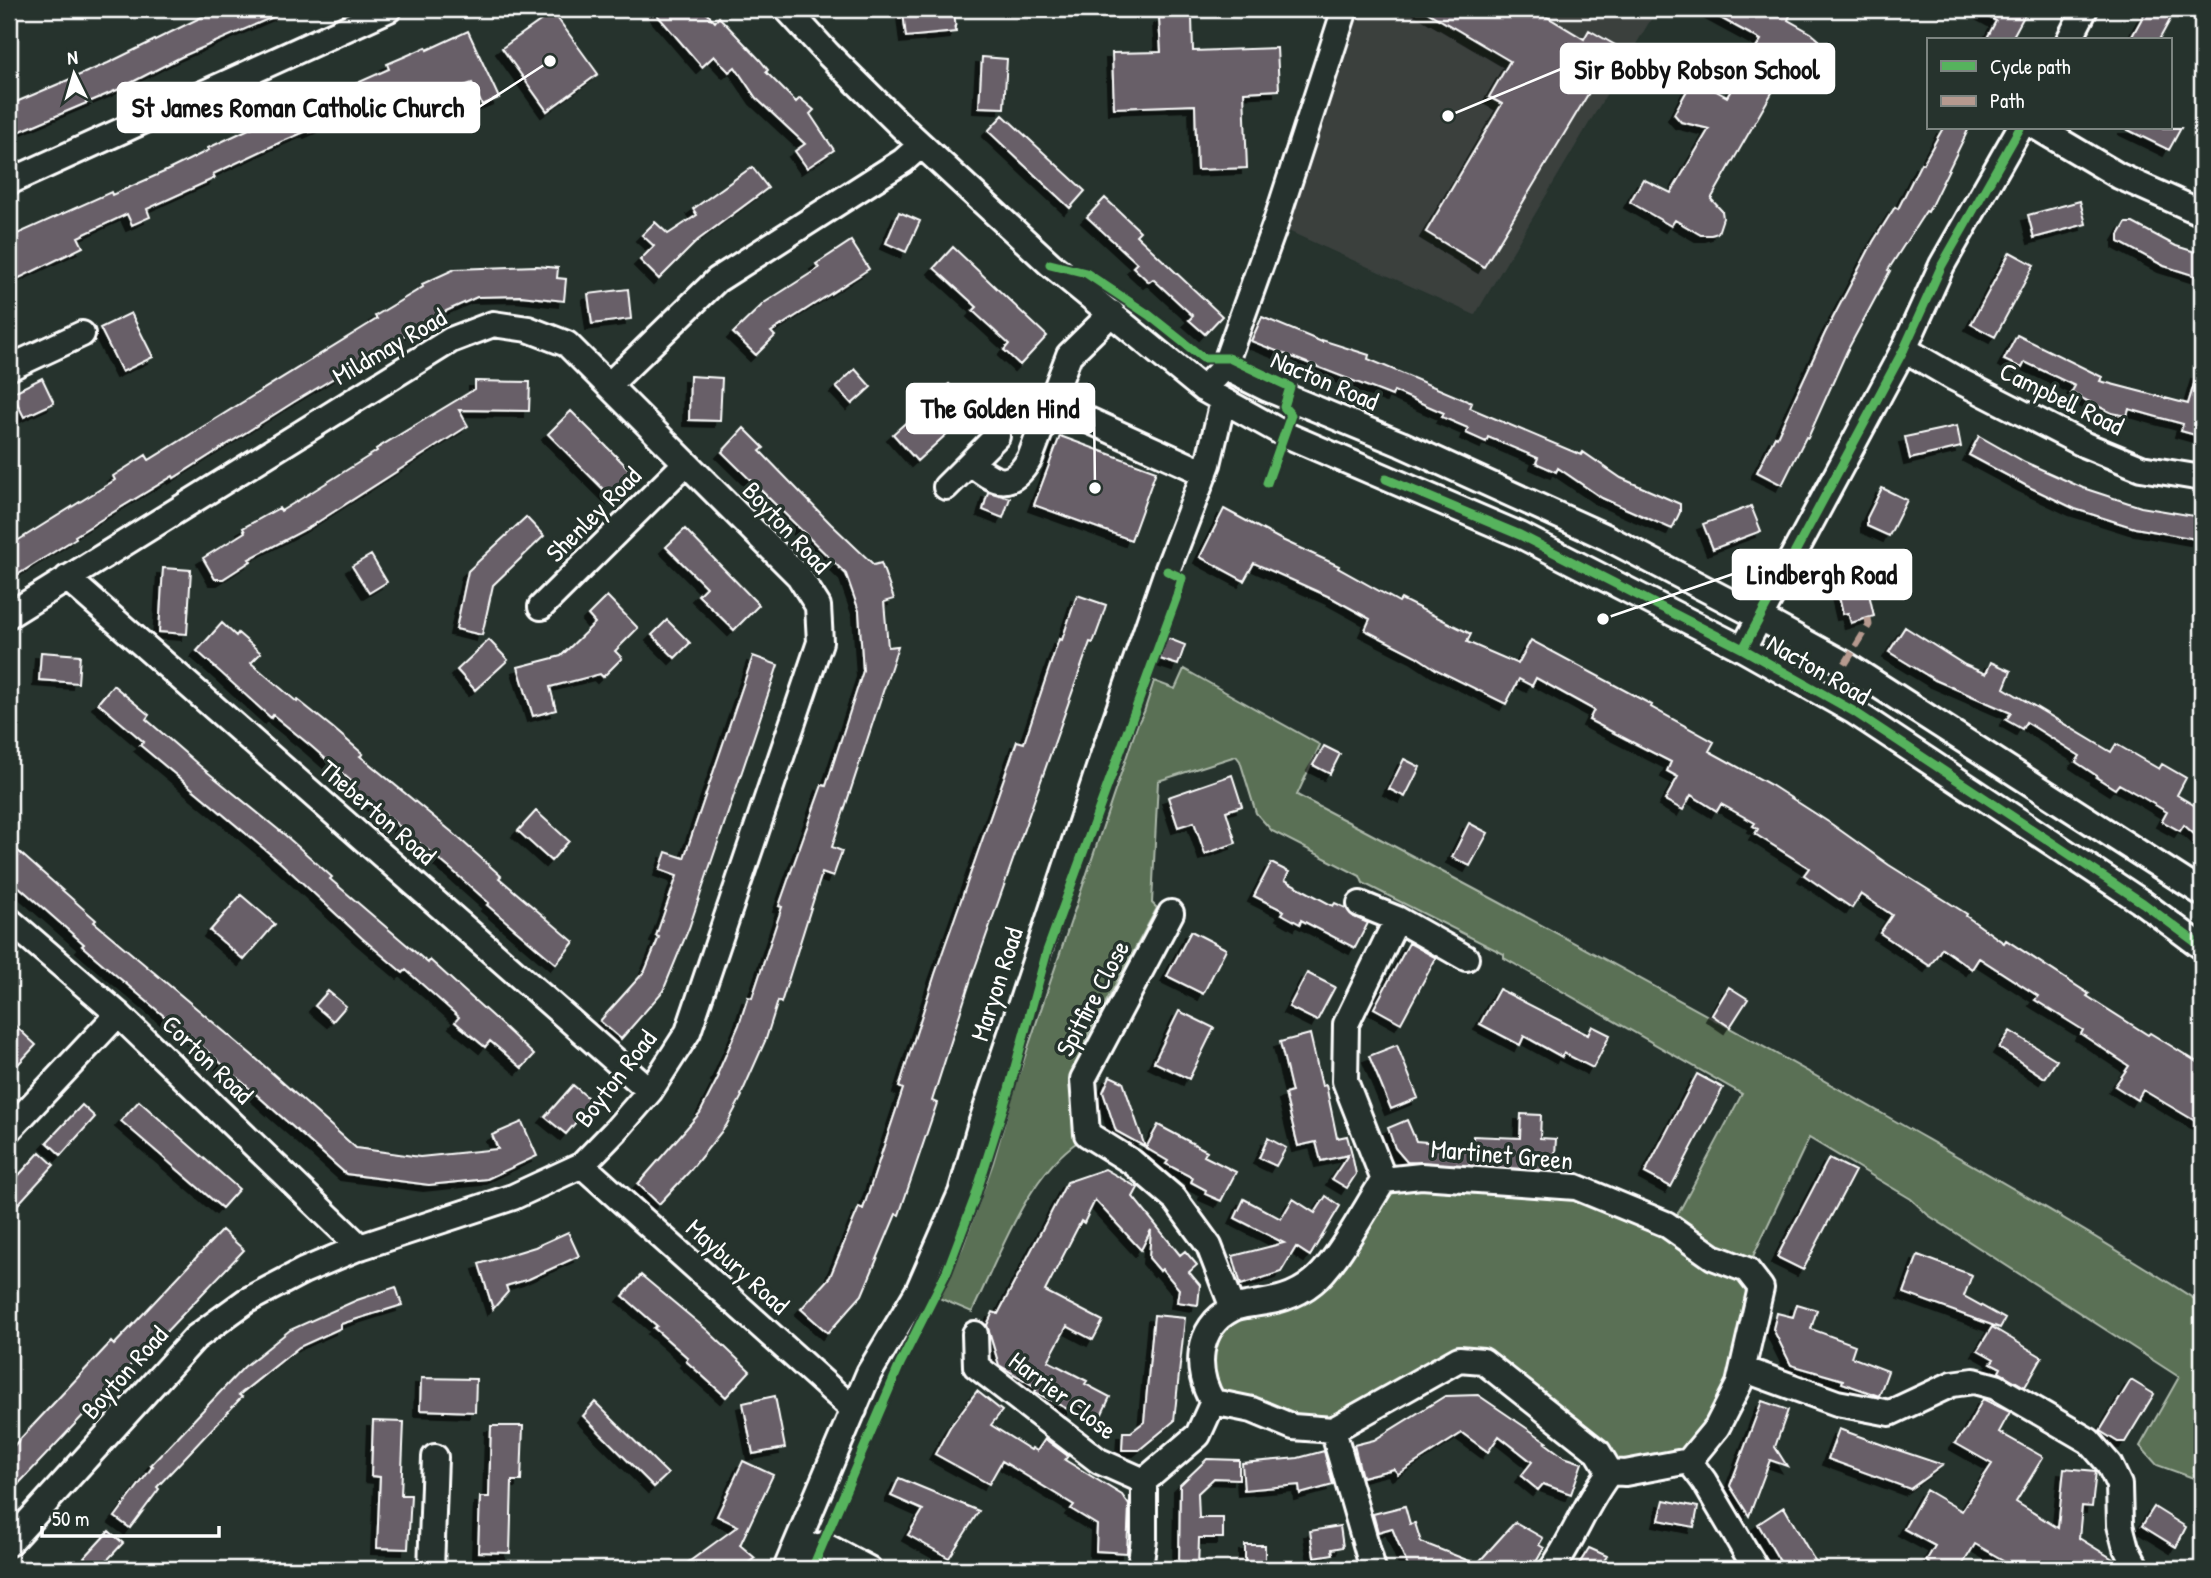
<svg xmlns="http://www.w3.org/2000/svg" width="2211" height="1578" font-family="'Patrick Hand',sans-serif">
	<style>
		.built { fill: #3a403e }
		.green { fill: #5a7055; stroke: #acb8aa; stroke-width: 2 }
		.building { fill: #675f67; stroke: #fff; stroke-width: 2; filter: url(#shadow) }
		.lines { fill: none; stroke-linecap: round; stroke-linejoin: round }
		.minor-casing { stroke: #fff; stroke-width: 30 }
		.minor { stroke: #26332d; stroke-width: 24 }
		.quiet { stroke: #b69a8f; stroke-width: 7; stroke-dasharray: 14 7; stroke-linecap: butt }
		.cycleway-casing { stroke: #26332d; stroke-width: 13 }
		.cycleway { stroke: #56b35d; stroke-width: 9 }
		.labels { text-anchor: middle; dominant-baseline: central; stroke-width: 7; stroke-linejoin: round; paint-order: stroke }
		.street-label { font-size: 26px; fill: #fff; stroke: #26332d }
		.leader { fill: none; stroke: #fff; stroke-width: 2.5 }
		.callout-dot { fill: #fff; stroke: #26332d; stroke-width: 2.5 }
		.callout { fill: #fff; stroke: #fff; stroke-width: 2.5 }
		.callout-label { font-size: 28px; text-anchor: middle; font-weight: bold; fill: #111 }
	</style>
	<defs>
		<filter id="shadow"><feDropShadow dx="-6" dy="6" stdDeviation="0" flood-color="#0009"/></filter>
	</defs>
	<rect width="100%" height="100%" fill="#26332d"/>
	<filter id="ink" filterUnits="userSpaceOnUse"><feTurbulence type="fractalNoise" baseFrequency=".0143" numOctaves="2"/><feDisplacementMap in="SourceGraphic" scale="14" xChannelSelector="R" yChannelSelector="G"/><feConvolveMatrix kernelMatrix="1 2 1 2 8 2 1 2 1" color-interpolation-filters="sRGB"/></filter>
	<g filter="url(#ink)">
		<path class="built" d="M1336,9H1657L1475,315L1275,225Z"/>
		<path class="green" d="M1184,669L1320,745L1297,795C1499,901 1699,1009 1897,1122C2000,1181 2103,1239 2202,1304V1481L2157,1465L2140,1446L2179,1377L1928,1215L1911,1199L1809,1138L1747,1269L1750,1337L1689,1461L1625,1473L1483,1361L1333,1430L1203,1387L1215,1323L1314,1282L1384,1180L1576,1187L1666,1224L1679,1212L1742,1094L1504,958V954L1363,883L1360,876L1272,831L1256,813L1240,761L1236,756L1158,781L1152,903L1157,908L1087,1037L1075,1076L1079,1141C1027,1175 999,1257 972,1312L939,1298L963,1246L993,1163L1015,1086L1138,723L1144,712L1154,681L1175,689Z"/>
		<path class="building" d="M218,9H291L181,57L117,90L9,136V105L108,63Z
			M652,9H703L715,22L719,17L760,60L768,70L766,72L796,102L800,98L814,110L810,114L834,150L807,168L795,151L805,144L756,98L735,67L729,72L714,56L702,67Z
			M936,9H954L956,32L906,37L903,12Z
			M1422,9H1534L1584,39L1589,30L1617,46L1484,267L1426,232L1502,104L1489,97L1510,61Z
			M1704,9H1793L1788,20L1811,33L1818,39L1821,48L1813,62L1806,65L1789,63L1711,199L1722,211L1723,218L1718,233L1711,235H1701L1675,220L1671,226L1630,202L1643,179L1671,193L1709,129L1681,122L1674,114L1690,85L1700,82L1727,97L1761,40Z
			M1974,9H2028L2011,40H1986L1996,21Z
			M2147,9H2176L2159,40H2130Z
			M553,12L598,74L547,111L502,48Z
			M1192,17L1193,51L1277,48L1279,90L1244,92L1247,168L1197,170L1195,105L1114,108L1112,53L1161,52L1159,18Z
			M468,31L499,98L482,105L472,83L426,100L418,83L310,132L309,130L281,142L213,174L215,178L147,209L150,217L132,225L127,214L78,237L83,247L9,283V225L13,236L111,192L112,195L164,172L209,150L208,148L251,128L289,110L290,113L389,69L387,64L406,56L426,47L427,50Z
			M982,57L1007,59L1004,108L979,107Z
			M1003,115L1085,191L1070,208L988,131Z
			M1943,128H1969L1928,212L1926,211L1888,270L1890,271L1847,351L1808,438L1806,437L1782,485L1757,472L1775,436L1777,437L1825,333L1873,242L1895,207L1898,209L1921,163L1923,164Z
			M2124,128H2181L2169,150Z
			M752,167L768,188L698,240L659,279L640,260L654,246L642,235L655,222L668,234L697,215L693,209Z
			M1105,198L1140,231L1136,235L1222,316L1205,334L1189,320L1193,316L1153,279L1149,282L1133,267L1137,263L1087,217Z
			M2080,201L2086,224L2034,238L2028,215Z
			M899,212L920,221L906,252L886,243Z
			M2126,223H2133L2176,246L2202,254V278L2164,266L2119,242V235Z
			M851,241L869,269L771,332L775,336L756,355L733,333L764,303L819,268L816,264Z
			M953,247L1047,336L1020,365L1004,350L1009,344L973,311L977,307L934,268Z
			M2010,252L2034,265L1995,337L1971,324Z
			M537,266L558,268L557,278L566,279L564,301L521,296L477,297L424,321L425,323L294,402L174,478L173,476L102,519L75,536L76,538L9,580V546L115,480L113,476L146,455L149,460L377,319L375,316L423,287L422,284L455,269Z
			M628,289L631,319L592,324L588,294Z
			M131,313L153,357L122,372L100,328Z
			M1262,317L1322,342V340L1369,355L1368,359L1472,403L1470,408L1581,455L1583,452L1621,478L1680,504V512L1672,529L1602,498L1558,468L1556,472L1536,463L1538,458L1488,437L1486,442L1466,433L1468,428L1442,417L1444,413L1394,391L1392,396L1251,341Z
			M2017,335L2102,377L2100,381L2188,404L2197,374L2202,375V437L2181,431L2183,424L2157,417L2129,409L2127,416L2112,413L2071,393L2075,386L2025,362L2022,368L2004,360Z
			M855,369L871,387L852,404L836,387Z
			M690,376L722,378L720,421L689,420Z
			M42,378L54,403L24,417L12,393Z
			M475,381L530,382L529,411L459,410L468,426L310,527L249,559L251,561L223,579H215L203,558L245,532L243,528L279,508L281,511L307,495L377,451L376,449L475,389Z
			M949,384L973,410L917,461L893,434Z
			M571,411L636,476L613,499L548,434Z
			M1957,426L1961,447L1910,459L1905,437Z
			M744,428L764,448L760,451L831,524L874,565L881,563L894,599L884,602L888,647L898,646L832,847L842,851L833,877L822,873L781,1003L778,1001L766,1039L741,1095L742,1096L726,1126L689,1172L659,1204L638,1184L700,1113L719,1076L717,1075L739,1025L748,997L752,998L782,907L779,906L792,869L822,785L826,786L863,671L859,611L846,574L722,452Z
			M1060,436L1156,471L1131,540L1034,505Z
			M1979,436L2025,462L2083,488L2141,507L2200,517L2196,539L2135,528L2075,509L2025,485L1969,455Z
			M1882,488L1907,500L1889,536L1867,526V518Z
			M988,492L1010,498L1003,518L983,510Z
			M1751,506L1761,531L1713,549L1703,524Z
			M1224,509L1280,539L1339,566L1338,568L1399,602L1401,599L1471,634L1467,642L1518,664L1531,640L1652,705L1651,707L1714,742L1709,751L1771,785L1830,823L1889,865L1967,914L1966,916L2004,943L2006,940L2089,994L2087,996L2148,1035L2150,1033L2202,1065V1125L2143,1090L2137,1100L2115,1086L2129,1066L2081,1034L2083,1030L2035,1000L2038,996L1979,958L1972,969L1942,948L1930,966L1880,933L1892,915L1861,894L1852,908L1827,891L1804,875L1809,868L1755,834L1758,829L1753,826L1755,823L1721,804L1717,811L1691,795L1683,810L1665,800L1678,777L1667,771L1671,762L1589,720L1594,710L1536,678L1532,686L1519,679L1506,704L1437,670L1416,656L1365,630L1370,619L1332,598L1254,563L1244,581L1200,557Z
			M526,517L544,536L493,585L482,635L456,629L468,571Z
			M685,529L759,605L734,630L698,595L706,587L666,547Z
			M371,555L387,582L369,593L352,566Z
			M1863,567L1874,616L1851,623L1848,613L1843,614L1836,584L1840,583L1837,572Z
			M163,568L191,570L187,634L159,632Z
			M1077,595L1106,605L1100,624L1093,643L1090,642L971,979L932,1101L937,1103L899,1215L896,1214L862,1295L828,1333L801,1309L830,1277L859,1207L863,1209L903,1089L899,1087L935,974L1017,741L1024,743L1059,639L1062,640Z
			M607,596L638,628L615,651L622,658L603,677L600,674L550,687L556,710L533,716L518,667L561,656L595,623L588,615Z
			M667,620L690,643L675,658L652,635Z
			M222,623L236,636L238,633L261,653L251,663L297,702L298,700L333,728L363,754L360,756L452,832L501,876L499,878L574,942L556,964L487,905L489,903L453,871L350,785L352,782L311,746L273,715L271,718L197,651Z
			M1905,627L1965,665L1986,674L1991,662L2011,671L2004,688L2111,752L2116,744L2159,769L2162,764L2186,778L2177,795L2202,810V841L2184,825L2180,831L2162,821L2167,812L2142,797L2119,784L2115,789L2096,777L2097,776L2076,762L2080,756L2026,722L2022,729L2006,720L2011,713L1935,680L1889,652Z
			M1167,638L1185,645L1178,665L1160,659Z
			M489,640L508,660L475,690L457,670Z
			M41,652L80,655L78,683L39,680Z
			M753,656L778,665L689,928L663,991L621,1039L600,1021L645,971L659,937L656,936L677,876L660,870L666,852L684,858Z
			M113,685L149,715L146,719L200,766L285,835L332,877L330,879L428,963L430,960L503,1026L534,1055L522,1068L490,1041L485,1047L455,1022L459,1017L406,970L403,973L362,938L281,863L140,745L144,742L98,703Z
			M1324,746L1340,754L1330,774L1313,765Z
			M1404,759L1420,767L1405,797L1389,789Z
			M1232,775L1242,806L1226,811L1236,843L1205,854L1194,822L1178,827L1168,797Z
			M536,811L569,841L551,861L518,831Z
			M1469,823L1488,833L1470,866L1452,857Z
			M9,843L96,920L94,922L252,1055L356,1148L420,1157L498,1149L492,1135L522,1122L537,1156L487,1179L429,1185L346,1174L179,1026L177,1027L104,965L82,946L84,944L9,878Z
			M1271,863L1289,872L1285,880L1333,906L1335,903L1346,908L1354,917L1368,923L1355,948L1301,920L1300,924L1282,914L1284,911L1254,896Z
			M241,895L275,924L244,960L210,931Z
			M1191,931L1226,949L1203,994L1167,976Z
			M1409,943L1436,958L1401,1023L1374,1008Z
			M1307,973L1335,987L1317,1021L1289,1007Z
			M1729,987L1748,999L1730,1027L1712,1015Z
			M1499,989L1588,1035L1592,1026L1610,1035L1593,1068L1564,1053L1562,1057L1524,1036L1520,1045L1480,1024Z
			M328,991L346,1006L333,1021L315,1006Z
			M1179,1011L1214,1028L1189,1079L1154,1062Z
			M9,1020L36,1045L9,1074Z
			M2010,1031L2057,1060L2045,1078L1999,1048Z
			M1310,1034L1322,1086L1326,1085L1337,1138L1347,1136L1351,1150L1356,1174L1347,1188L1332,1179L1348,1155L1321,1161L1316,1142L1298,1146L1285,1094L1292,1092L1280,1042Z
			M1397,1045L1418,1098L1391,1109L1369,1056Z
			M1697,1074L1723,1088L1671,1187L1645,1173Z
			M1110,1076L1123,1082L1145,1147L1116,1131L1103,1092Z
			M573,1085L593,1102L566,1134L545,1117Z
			M139,1101L239,1189L222,1208L121,1121Z
			M82,1105L95,1117L61,1155L47,1142Z
			M1521,1114L1541,1115L1540,1138L1556,1139L1554,1171L1407,1162L1395,1148L1388,1128L1407,1120L1416,1141L1473,1146V1136L1520,1138Z
			M1158,1125L1207,1151L1204,1156L1236,1172L1221,1201L1205,1194L1206,1190L1191,1182L1193,1178L1166,1164L1168,1161L1146,1148Z
			M1268,1138L1286,1148L1276,1166L1259,1158Z
			M40,1152L54,1165L9,1214V1186Z
			M1829,1158L1855,1171L1803,1270L1777,1257Z
			M1105,1169L1138,1188L1133,1197L1180,1255L1185,1251L1197,1265L1189,1272L1200,1285L1198,1305L1177,1302L1179,1289L1162,1269L1160,1271L1149,1258L1151,1230L1141,1250L1095,1200L1084,1223L1081,1221L1045,1291L1103,1321L1093,1340L1067,1326L1048,1361L1087,1381L1085,1384L1110,1397L1101,1416L1075,1403L1071,1411L1035,1392L1037,1388L999,1365L987,1325L993,1312L998,1314L1067,1182Z
			M1326,1196L1340,1206L1310,1256L1296,1247L1281,1272L1241,1285L1233,1256L1284,1243L1235,1218L1244,1199L1281,1219L1293,1199L1315,1213Z
			M222,1230L244,1250L143,1356L141,1354L9,1494V1451L111,1342L114,1345Z
			M568,1232L579,1256L529,1279L506,1286L508,1292L493,1309L479,1264L535,1247Z
			M1918,1255L1972,1275L1964,1296L2005,1319L2000,1328L1904,1293Z
			M641,1275L707,1330L750,1371L726,1397L686,1361L688,1358L654,1328L657,1326L623,1296Z
			M396,1287L402,1305L341,1324V1328L299,1347L239,1395L242,1397L157,1487L159,1489L130,1528L115,1517L153,1466L151,1465L244,1367L290,1330L357,1300Z
			M1797,1304L1817,1310L1811,1329L1855,1345L1851,1357L1888,1371L1879,1396L1842,1383L1843,1380L1791,1365L1773,1329L1777,1313L1793,1317Z
			M1154,1315L1185,1318L1174,1421L1139,1450H1122L1123,1432H1131L1144,1422Z
			M1992,1327L2042,1357L2025,1387L1999,1372L2001,1368L1991,1363L1994,1359L1978,1350Z
			M421,1378L476,1379L475,1412L420,1410Z
			M2131,1380L2154,1394L2125,1442H2118L2100,1431Z
			M977,1391L1002,1411L991,1425L1031,1450L1032,1448L1037,1451L1045,1439L1068,1456L1065,1460L1122,1495L1129,1505L1127,1553L1096,1551L1097,1525L1071,1509L1074,1505L1002,1461L989,1484L935,1454L950,1427Z
			M1478,1395L1547,1442L1545,1443L1564,1457L1582,1463L1571,1494L1543,1484L1538,1490L1521,1476L1532,1462L1499,1436L1488,1452L1462,1433L1398,1474L1394,1469L1362,1477L1354,1445L1374,1440L1445,1396Z
			M775,1396L785,1448L753,1454L743,1403Z
			M1983,1399L2010,1412L1999,1432L2043,1457L2016,1502L2058,1528L2064,1468L2096,1471L2092,1507L2082,1506L2079,1538L2116,1561L2120,1569H2019L1975,1544L1960,1569H1925L1929,1563L1926,1561L1935,1546L1904,1529L1926,1490L1962,1511L1977,1487L1992,1464L1955,1443L1967,1428Z
			M1762,1401L1788,1410L1775,1447L1787,1466L1770,1460L1749,1516L1730,1486Z
			M595,1402L668,1474L654,1487L583,1416Z
			M373,1421L404,1422L401,1495H411L408,1549L377,1548L380,1477L371,1476Z
			M491,1426H523L521,1481H512L510,1553L478,1552L480,1497H489Z
			M1839,1429L1886,1446L1943,1465L1910,1489L1828,1459Z
			M1324,1451L1333,1485L1300,1494L1299,1485L1244,1490L1242,1463L1298,1458Z
			M1207,1459L1239,1460V1479L1214,1478L1198,1493L1199,1518H1223V1538H1199L1198,1569H1179L1180,1485Z
			M743,1461L773,1475L740,1545L755,1558L740,1569H679L738,1526L717,1516Z
			M899,1478L979,1511L949,1558L908,1535L923,1510L891,1496Z
			M1664,1500L1698,1507L1694,1527L1659,1520Z
			M1405,1506L1410,1524L1415,1523L1421,1542L1477,1564L1515,1522L1543,1538L1539,1545L1544,1548L1532,1569H1409L1392,1528L1378,1532L1373,1514Z
			M1784,1507L1812,1556L1821,1569H1785L1778,1558L1758,1524Z
			M2154,1507L2186,1527L2176,1547L2142,1526Z
			M1340,1526L1343,1547L1332,1549L1333,1554L1314,1557L1310,1531Z
			M109,1531L123,1543L99,1569H74Z
			M1245,1545H1265V1564L1245,1565Z
			M1589,1548L1607,1556L1599,1569H1576Z"/>
		<g class="lines">
			<defs>
				<path id="minor" d="M787,9L828,54L902,127L1050,264L1203,389L1284,434L1520,535L1743,649L1853,711L2143,903L2202,947
					M2069,40L2085,9
					M2038,128L2119,176L2202,213
					M9,182L389,9
					M1904,349L1954,378L2085,445L2141,468L2202,478
					M1224,367L1275,225L1345,9
					M9,368L82,334
					M609,385L717,280L903,161L921,145
					M1203,389L1224,367L1268,389L1401,444L1606,537L1759,617L1845,664L2202,893
					M1055,393L1075,414L1205,473
					M971,463C995,483 1011,491 1030,458L1069,355L1112,313
					M946,487L997,436
					M67,578L650,1091
					M541,607L686,463
					M9,615L451,340L493,324L528,329L567,344L799,576L818,606L820,642L688,1032L650,1091L616,1130L582,1165L513,1197L360,1247L303,1271L246,1301L195,1338L9,1543
					M1743,649L1904,349L1942,265L2020,128
					M1360,904L1397,919L1466,958
					M1171,913L1083,1079L1087,1134L1132,1162L1174,1198L1209,1246L1233,1308
					M9,920L118,1014L360,1247
					M9,1130L118,1014
					M582,1165L854,1410
					M1421,1176L1576,1187L1666,1224L1713,1257L1747,1270L1761,1288L1739,1384L1717,1427L1689,1461L1625,1473L1610,1472L1598,1452L1483,1361L1459,1359L1333,1430L1293,1427L1252,1410L1213,1402C1194,1371 1196,1327 1232,1309C1238,1306 1247,1305 1253,1304C1275,1301 1295,1297 1313,1282C1337,1263 1366,1207 1384,1180Z
					M1384,1180L1345,1081L1346,1024L1397,919
					M975,1334L976,1366L1099,1461L1144,1481
					M1743,1369L1837,1403L1890,1413L1952,1384L1974,1381L1996,1387L2089,1441L2109,1464L2119,1485L2120,1525L2126,1548L2137,1569
					M1333,1430L1373,1569
					M1689,1461L1704,1481L1756,1569
					M793,1552L824,1545L869,1569
					M431,1569L435,1457
					M786,1569L869,1373L918,1291L961,1193L979,1130L1109,738L1167,571L1208,464L1223,401
					M1140,1569L1144,1539V1481L1198,1435L1213,1402
					M1552,1569C1574,1538 1586,1502 1610,1472"/>
			</defs>
			<use href="#minor" class="minor-casing"/>
			<use href="#minor" class="minor"/>
			<path class="quiet" d="M1845,664L1869,625L1868,618"/>
			<defs>
				<path id="cycleway" d="M1050,264L1086,273L1149,315L1203,358H1229L1290,387L1284,407L1291,415L1267,483
					M1386,479L1520,535L1743,649L1853,711L2143,903L2202,947
					M1743,649L1904,349L1942,265L2020,128
					M812,1569L900,1364L947,1271L975,1197L1009,1089L1047,951L1177,596L1182,578L1167,571"/>
			</defs>
			<use href="#cycleway" class="cycleway-casing"/>
			<use href="#cycleway" class="cycleway"/>
		</g>
	</g>
	<g class="labels">
		<g class="street-label">
			<text transform="translate(389 346) rotate(-30)">Mildmay Road</text>
			<text transform="translate(1325 380) rotate(23)">Nacton Road</text>
			<text transform="translate(2062 398) rotate(26)">Campbell Road</text>
			<text transform="translate(593 514) rotate(-45)">Shenley Road</text>
			<text transform="translate(787 527) rotate(47)">Boyton Road</text>
			<text transform="translate(1819 669) rotate(30)">Nacton Road</text>
			<text transform="translate(378 812) rotate(41)">Theberton Road</text>
			<text transform="translate(996 984) rotate(-72)">Maryon Road</text>
			<text transform="translate(1092 998) rotate(-62)">Spitfire Close</text>
			<text transform="translate(208 1059) rotate(44)">Corton Road</text>
			<text transform="translate(615 1078) rotate(-52)">Boyton Road</text>
			<text transform="translate(1502 1154) rotate(5)">Martinet Green</text>
			<text transform="translate(738 1266) rotate(42)">Maybury Road</text>
			<text transform="translate(124 1372) rotate(-48)">Boyton Road</text>
			<text transform="translate(1063 1395) rotate(37)">Harrier Close</text>
		</g>
	</g>
	<path class="leader" d="M1448 116L1561 69M550 61L479 107M1095 488L1094 408M1603 619L1733 574"/>
	<g class="callout-dot">
		<circle cx="1448" cy="116" r="7"/>
		<circle cx="550" cy="61" r="7"/>
		<circle cx="1095" cy="488" r="7"/>
		<circle cx="1603" cy="619" r="7"/>
	</g>
	<g class="callout">
		<rect x="1561" y="44" width="273" height="49" rx="7"/>
		<rect x="118" y="83" width="361" height="49" rx="7"/>
		<rect x="907" y="384" width="187" height="49" rx="7"/>
		<rect x="1733" y="550" width="178" height="49" rx="7"/>
	</g>
	<g class="callout-label">
		<text x="1697" y="79">Sir Bobby Robson School</text>
		<text x="298" y="117">St James Roman Catholic Church</text>
		<text x="1000" y="418">The Golden Hind</text>
		<text x="1822" y="584">Lindbergh Road</text>
	</g>
	<rect width="2211" height="1578" fill="none" stroke="#26332d" stroke-width="35"/>
	<rect x="18" y="18" width="2176" height="1543" fill="none" stroke="#fff" stroke-width="2.5" filter="url(#ink)"/>
	<rect x="1927" y="38" width="245" height="91" fill="#26332d" stroke="#7d8581" stroke-width="2"/>
	<rect x="1941" y="61" width="35" height="10" fill="#56b35d" stroke="#7d8581" stroke-width="2"/>
	<text x="1990" y="74" font-size="21" fill="#ffffff">Cycle path</text>
	<rect x="1941" y="96" width="35" height="10" fill="#b69a8f" stroke="#7d8581" stroke-width="2"/>
	<text x="1990" y="108" font-size="21" fill="#ffffff">Path</text>
	<g transform="translate(74 74) rotate(355)" stroke="#26332d" stroke-width="5" paint-order="stroke">
	<path d="M0-5L12 26L0 18L-12 26Z" fill="#ffffff"/>
	<text y="-10" font-size="19" font-weight="bold" text-anchor="middle" fill="#ffffff">N</text>
	</g>
	<path d="M42 1526v10h177v-10" fill="none" stroke="#ffffff" stroke-width="3.5"/>
	<text x="52" y="1526" font-size="21" fill="#ffffff" stroke="#26332d" stroke-width="5" paint-order="stroke">50 m</text>
</svg>
